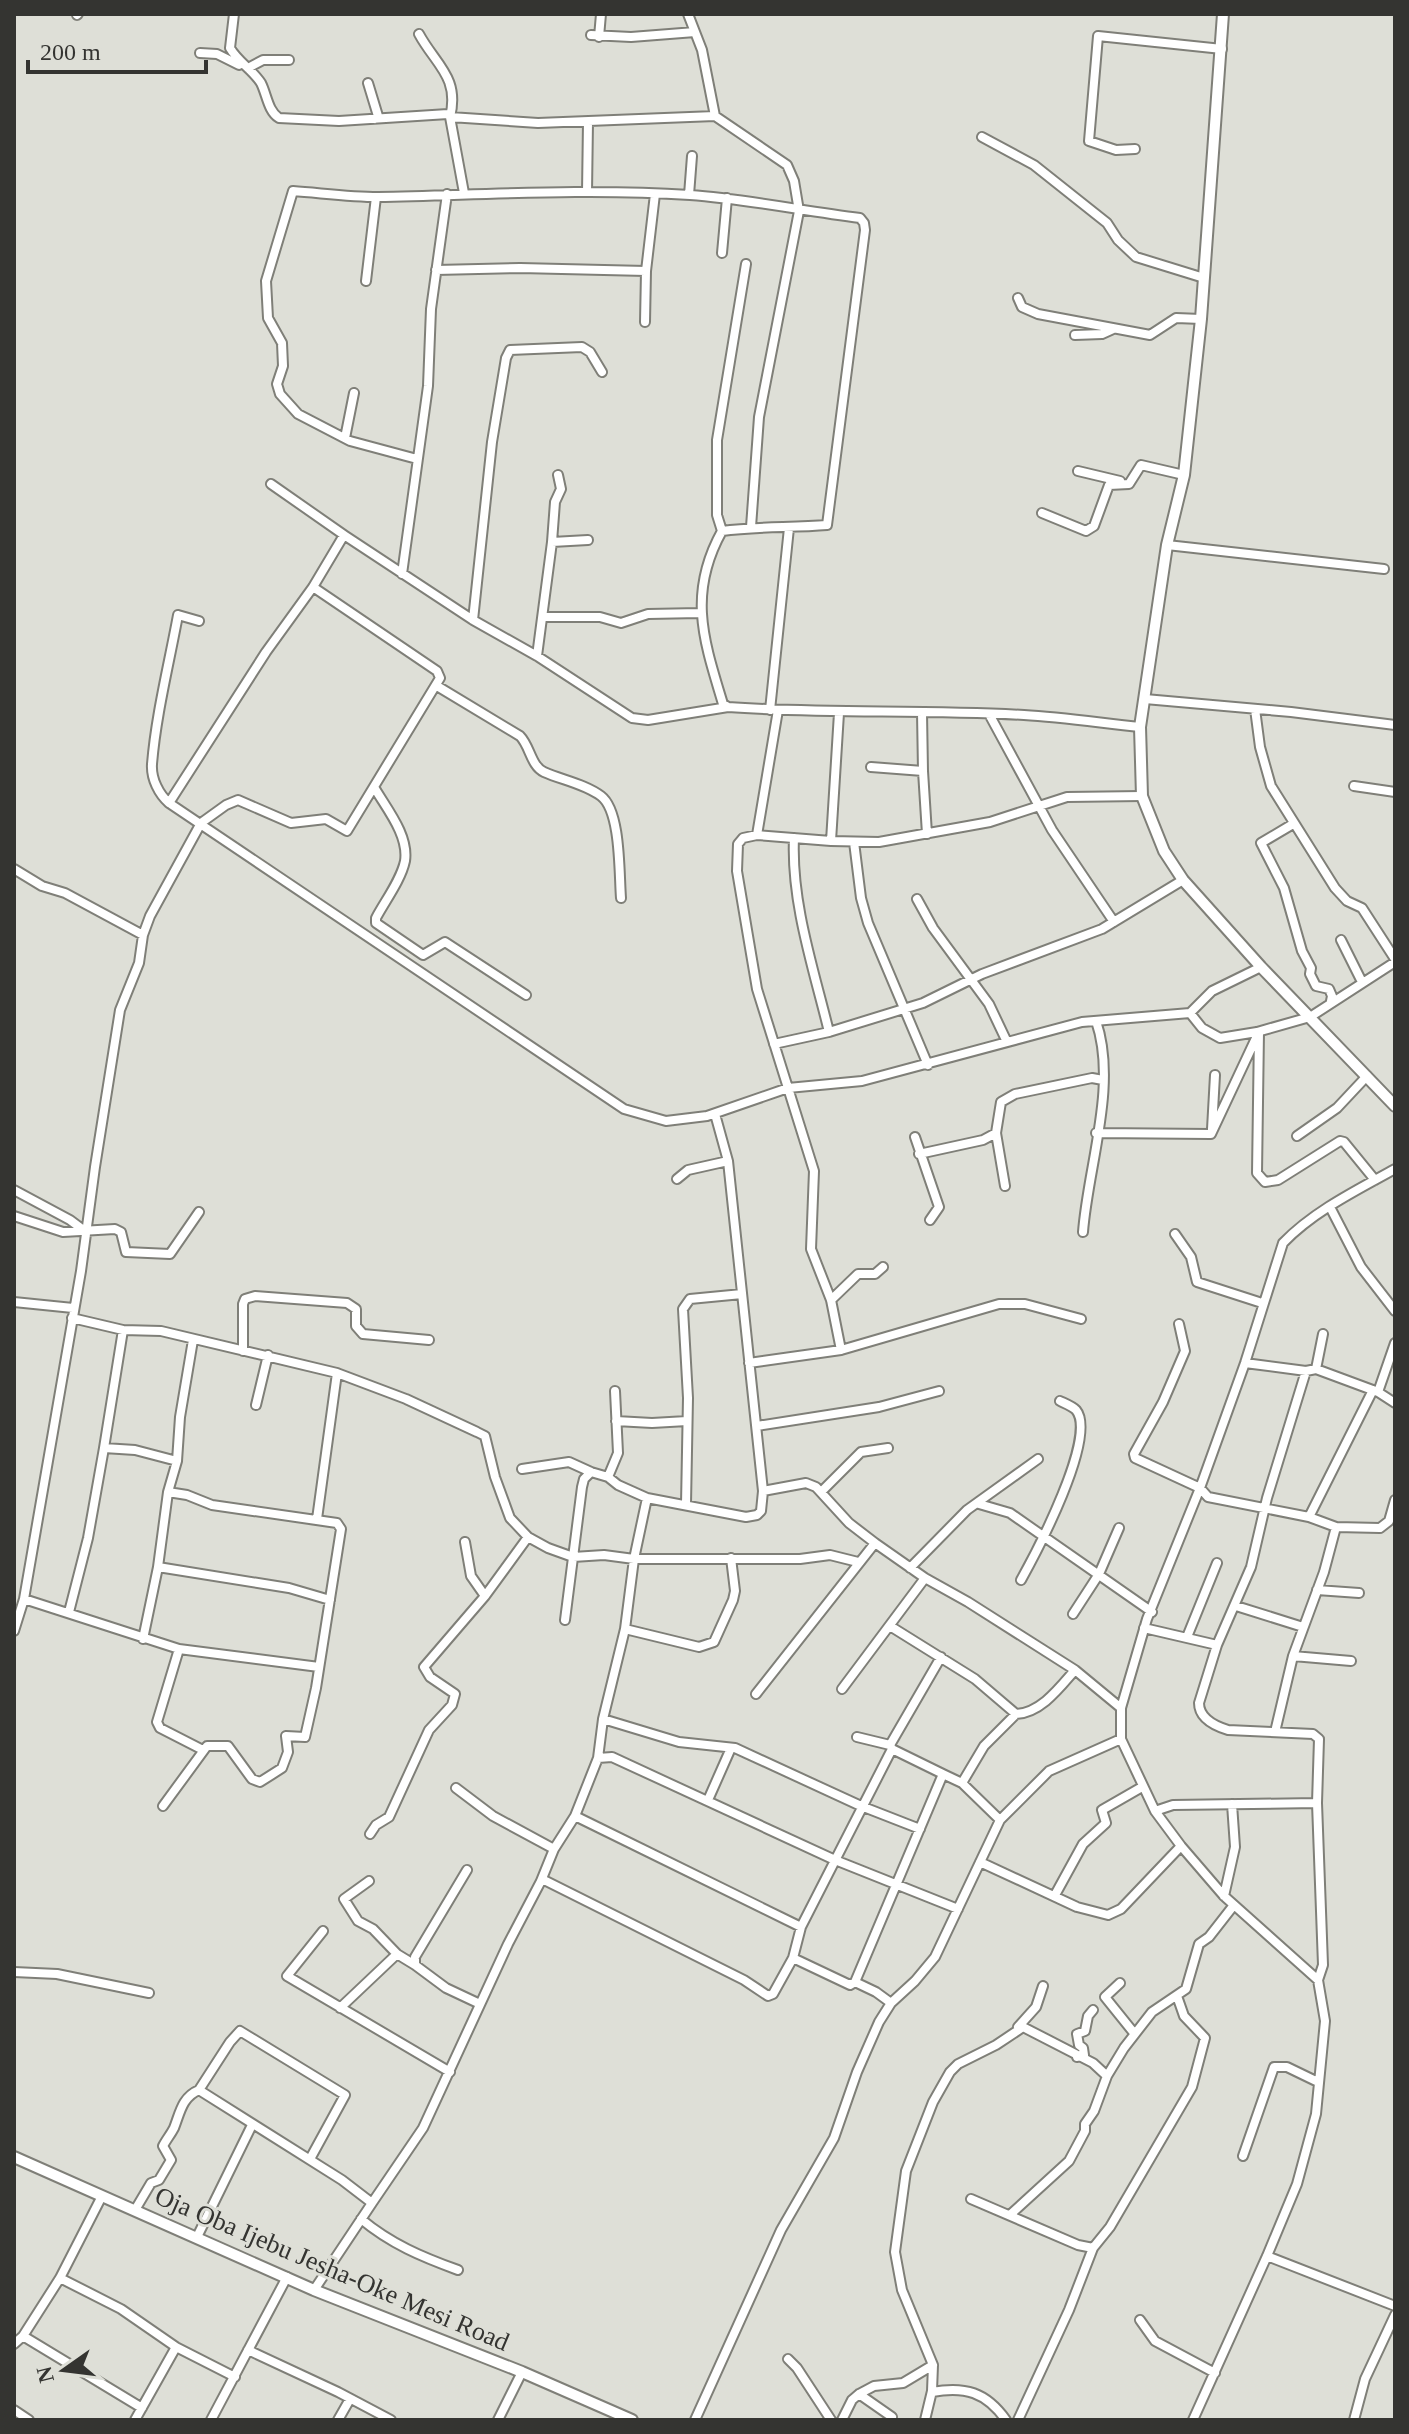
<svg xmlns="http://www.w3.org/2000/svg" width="1409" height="2434" font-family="Georgia,serif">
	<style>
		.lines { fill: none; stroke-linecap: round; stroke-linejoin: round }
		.minor-casing { stroke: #7f7f78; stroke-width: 12 }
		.major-casing { stroke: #7f7f78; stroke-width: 14 }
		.minor { stroke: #fff; stroke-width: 8 }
		.major { stroke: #fff; stroke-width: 10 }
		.labels { text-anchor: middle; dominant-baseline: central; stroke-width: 6; stroke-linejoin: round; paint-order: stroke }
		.street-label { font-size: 26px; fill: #343431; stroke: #dedfd7 }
	</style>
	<rect width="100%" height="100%" fill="#dedfd7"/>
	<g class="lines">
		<defs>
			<path id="minor" d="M234,14L230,48C238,62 252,69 261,83C267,95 268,111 279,118L339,121L448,114L450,117L538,123L715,116L787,165L794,181L799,211L759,417L751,527
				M688,14L702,50L715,116
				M77,15L78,14
				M419,34C435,64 460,77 450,117L464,193
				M591,35L631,37L695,32
				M599,37L601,14
				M200,53L217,54L239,65L242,63
				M248,68L263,60H289
				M368,83L378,116L375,119
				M982,137L1034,165L1107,223L1118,240L1136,257L1204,278
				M1135,149L1116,150L1089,141L1098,36L1222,49
				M587,192L588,122
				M689,195L692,156
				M722,253L727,198
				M436,270L520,268L646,271
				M366,281L376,197
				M1018,298L1022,307L1038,314L1150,335L1176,318L1201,319
				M645,322L646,271L655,194
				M1075,335L1102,334L1113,329
				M345,438L354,393
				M417,459L350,441L298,414L280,394L277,384L283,366L282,343L268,318L266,281L293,191C321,193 350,197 378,197C482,195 586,188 690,195C747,199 803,211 860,218L864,223L865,230L827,525C791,528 757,526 722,531C687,594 704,641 723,704L728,707C826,714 925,709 1024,715C1062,717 1101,723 1140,727
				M1078,471L1120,481
				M271,484L344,535
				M1042,513L1086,531L1094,526L1109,485L1129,484L1141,465L1184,475
				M722,531L717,515V440L746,264
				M552,542L555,502L561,489L558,475
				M1167,545L1384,569
				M402,574L428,386L431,309L447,194
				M543,617H600L621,623L648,614L700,613
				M473,620L492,442L506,358L510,350L582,347L590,352L602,372
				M537,656L552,542L588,540
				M437,686L520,736C530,746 531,766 544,772C562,780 585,784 601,796C621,811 619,873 621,898
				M1145,699L1291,712L1395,725
				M728,707L648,720L632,718L537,656L473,620L344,535L313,587L266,652L169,803L624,1109L666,1121L707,1116L788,1088L862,1081L1082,1022L1190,1013L1202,1028L1220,1038L1257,1032L1310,1017L1395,962
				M1255,709L1260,747L1271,786L1335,888L1347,901L1362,908L1395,959
				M770,710L789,528
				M922,713L923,771L927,834
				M989,714L1052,830L1114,922
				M871,767L923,771
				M1354,786L1395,792
				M374,787C386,808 409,835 405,861C401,880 385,901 376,918V923L423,955L445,942L526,995
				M169,803C159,794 151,779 152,764C156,715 169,664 178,615L199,621
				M1293,824L1261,843L1284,888L1302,951L1311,968L1310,974L1316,986L1329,989L1332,996L1331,1001
				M757,835L778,710
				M794,838C791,903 814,970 829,1032
				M831,841L839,713
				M854,842L861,898L868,923L928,1065
				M14,869L42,886L65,893L143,935
				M917,899L933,928L989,1004L1007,1042
				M1341,940L1362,982
				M1190,1013L1212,991L1261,967
				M1259,1032L1257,1173L1265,1182L1278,1180L1340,1141L1344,1142L1375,1180
				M774,1044L829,1032L923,1003L982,974L1102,929L1183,880
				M1212,1129L1215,1075
				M1096,1133L1211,1134L1257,1036
				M1297,1136L1337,1108L1367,1076
				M915,1137L939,1207L930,1220
				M919,1154L983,1140L996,1133
				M677,1179L688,1170L728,1161
				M1005,1186L996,1133L1001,1102L1015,1094L1092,1078L1103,1080
				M14,1190L70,1220L86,1232
				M1330,1207L1361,1267L1395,1311
				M14,1216L63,1232L115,1229L121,1232L126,1252L170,1254L199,1212
				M1083,1232C1088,1166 1118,1085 1096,1021
				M1175,1234L1191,1257L1197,1282L1262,1303
				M831,1300L858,1274H875L883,1267
				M14,1302L73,1308
				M72,1318L123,1330L161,1331L337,1373L406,1399L477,1432L485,1436L495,1477L510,1518L528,1537L548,1548L573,1557L604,1555L634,1559H800L830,1555L858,1562
				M1179,1324L1185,1351L1163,1402L1134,1454L1135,1458L1200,1488L1208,1497L1309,1517L1336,1527L1324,1572L1293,1656L1275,1732
				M123,1330L104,1448L135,1450L177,1461
				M841,1350L831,1300L811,1249L814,1171L757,989L737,871L738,844L743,838L757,835L831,841L879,842L990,822L1067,797L1142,796
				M243,1351V1304L245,1299L255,1296L347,1303L356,1309V1326L363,1334L429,1340
				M749,1363L841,1350L999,1304H1025L1081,1319
				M1245,1363L1306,1371L1316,1369L1378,1392L1395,1403
				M1316,1369L1323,1334
				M1306,1371L1267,1498L1251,1567L1217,1645L1199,1703C1199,1719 1215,1726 1228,1730L1313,1734L1319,1739L1317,1803L1323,1965L1318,1980
				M1378,1392L1395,1343
				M256,1405L268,1355
				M616,1421L652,1423L687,1421
				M757,1426L879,1407L939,1391
				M522,1469L569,1462L591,1472
				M608,1477L618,1453L615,1391
				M763,1491L806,1483L816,1487L849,1523L875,1543L925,1578L968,1602L1075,1670L1121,1708
				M821,1492L861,1452L888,1448
				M686,1504L688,1398L683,1309L690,1299L742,1294
				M979,1504L1010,1513L1152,1612
				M1309,1517L1373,1390
				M317,1519L337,1373
				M1336,1527L1380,1528L1389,1521L1395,1500
				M465,1542L471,1576L485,1596
				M158,1567L289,1588L330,1600
				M910,1568L967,1510L1038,1459
				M1021,1580C1036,1553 1098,1436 1076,1410C1072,1406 1064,1403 1060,1401
				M1317,1590L1359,1593
				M24,1599L179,1649L319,1667
				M1236,1606L1303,1627
				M69,1612L88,1538L104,1448
				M1073,1614L1099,1574L1119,1528
				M565,1620L582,1487L584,1479L591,1472L608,1477L618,1485L647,1498L746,1517L757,1515L761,1511L763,1491L728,1161L715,1114
				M890,1626L975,1679L1016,1714
				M1144,1628L1217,1645
				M625,1629L699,1647L714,1642L733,1600L735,1591L731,1558
				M14,1631L24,1599L81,1271L95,1167L120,1010L139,963L143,935L150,916L201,823L226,805L238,800L291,823L326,819L347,831L440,678L437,671L313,587
				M1187,1637L1217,1563
				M143,1639L158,1567L168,1492L177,1461L180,1417L193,1340
				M179,1649L157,1722L160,1728L203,1750
				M1293,1656L1351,1661
				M842,1689L925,1578
				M756,1694L875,1543
				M603,1719L679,1742L735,1748L861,1806L920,1829
				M890,1745L941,1657
				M598,1758L612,1757L835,1860L958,1909
				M943,1774L962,1783L1000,1820
				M962,1783L984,1746L1016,1714C1041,1713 1060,1687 1075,1670
				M456,1788L493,1816L554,1849
				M708,1800L731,1748
				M163,1806L207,1746H228L252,1779L260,1782L282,1768L288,1752L286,1736L305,1737L316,1688L341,1529L337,1523L212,1505L187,1495L168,1492
				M1155,1811L1173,1805L1317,1803
				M575,1816L801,1927
				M370,1834L376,1825L389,1817L429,1730L452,1705L455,1694L430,1677L424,1667L485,1596L528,1537
				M980,1862L1077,1907L1108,1915L1121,1909L1181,1846
				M467,1870L415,1957V1965L446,1988L480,2004
				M369,1881L344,1899L358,1921L373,1929L397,1954L415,1965
				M541,1881H546L744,1980L768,1996L773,1994L793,1958L801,1927L892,1749
				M1055,1895L1083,1844L1106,1823L1102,1810L1142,1787
				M1224,1896L1235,1847L1232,1804
				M323,1931L287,1976L450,2072
				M793,1958L850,1985L855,1982L943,1774L892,1749L890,1745L857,1737
				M14,1972L57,1974L149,1993
				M855,1982L876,1992L891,2003
				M1120,1983L1105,1997L1134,2033
				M340,2008L397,1954
				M1018,2027L1036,2007L1043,1986
				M1077,2057L1084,2055L1083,2048L1079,2045L1077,2034L1085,2031L1088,2016L1093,2010
				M199,2090L230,2042L240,2031L345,2095L310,2159
				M1243,2156L1274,2067H1287L1318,2082
				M971,2199L1078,2245L1093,2248L1069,2310L1018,2420
				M372,2203L423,2128L508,1944L541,1881L554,1849L575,1816L598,1758L603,1719L625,1629L634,1559L647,1498
				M135,2210L151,2183L159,2180L171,2160L163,2146C166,2140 171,2134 174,2128C180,2113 182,2097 199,2090L342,2180L372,2203L314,2290
				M1011,2214L1069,2161L1085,2131V2124L1094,2111L1107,2076L1124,2048L1152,2012L1186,1989L1199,1944L1209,1937L1234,1905
				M361,2219C391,2244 422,2257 458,2270
				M197,2237L252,2125
				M1093,2248L1110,2227L1192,2087L1205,2038L1184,2016L1177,1996
				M1267,2256L1395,2306
				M60,2278L121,2309L176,2347L235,2377
				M1140,2320L1155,2341L1215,2373
				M23,2336L142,2408
				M14,2344L23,2336L60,2278L102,2196
				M248,2350L338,2392L391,2420
				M788,2359L797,2368L831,2420
				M932,2392C965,2386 986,2392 1006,2420
				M859,2394L892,2417
				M14,2410L29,2420
				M135,2420L176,2347
				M211,2420L287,2277
				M338,2420L350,2399
				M498,2420L522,2372
				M695,2420L781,2230L834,2138L857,2072L879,2022L891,2003L915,1981L935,1957L1000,1820L1049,1771L1121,1739
				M842,2420L852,2400L859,2394L874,2386L903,2383L933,2365
				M925,2420L932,2391L933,2365L902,2290L895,2252L906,2171L933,2102L950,2072L958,2064L996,2045L1023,2027L1093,2063L1107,2076
				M1193,2420L1267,2256L1297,2184L1316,2114L1325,2021L1318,1980L1224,1896L1181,1846L1155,1811L1121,1739V1708L1147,1619L1200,1488L1245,1363L1283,1243C1314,1211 1357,1190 1395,1169
				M1354,2420L1365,2379L1395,2315"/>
			<path id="major" d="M1223,14L1201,319L1184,475L1167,545L1140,727L1142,796L1164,851L1183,880L1261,967L1395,1106
				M14,2157L314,2290L522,2372L632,2420"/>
		</defs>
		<use href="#minor" class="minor-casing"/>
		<use href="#major" class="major-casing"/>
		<use href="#minor" class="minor"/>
		<use href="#major" class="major"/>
	</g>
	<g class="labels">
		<g class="street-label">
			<text transform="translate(332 2269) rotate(23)">Oja Oba Ijebu Jesha-Oke Mesi Road</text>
		</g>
	</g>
	<rect width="1409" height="2434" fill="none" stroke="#343431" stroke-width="32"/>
	<g transform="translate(64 2370) rotate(256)" stroke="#dedfd7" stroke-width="6" paint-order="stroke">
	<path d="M0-6L14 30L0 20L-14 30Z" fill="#343431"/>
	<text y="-12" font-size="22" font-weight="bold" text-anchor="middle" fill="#343431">N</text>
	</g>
	<path d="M28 60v12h178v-12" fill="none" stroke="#343431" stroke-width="4"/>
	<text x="40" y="60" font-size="24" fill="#343431" stroke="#dedfd7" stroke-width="6" paint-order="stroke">200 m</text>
</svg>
